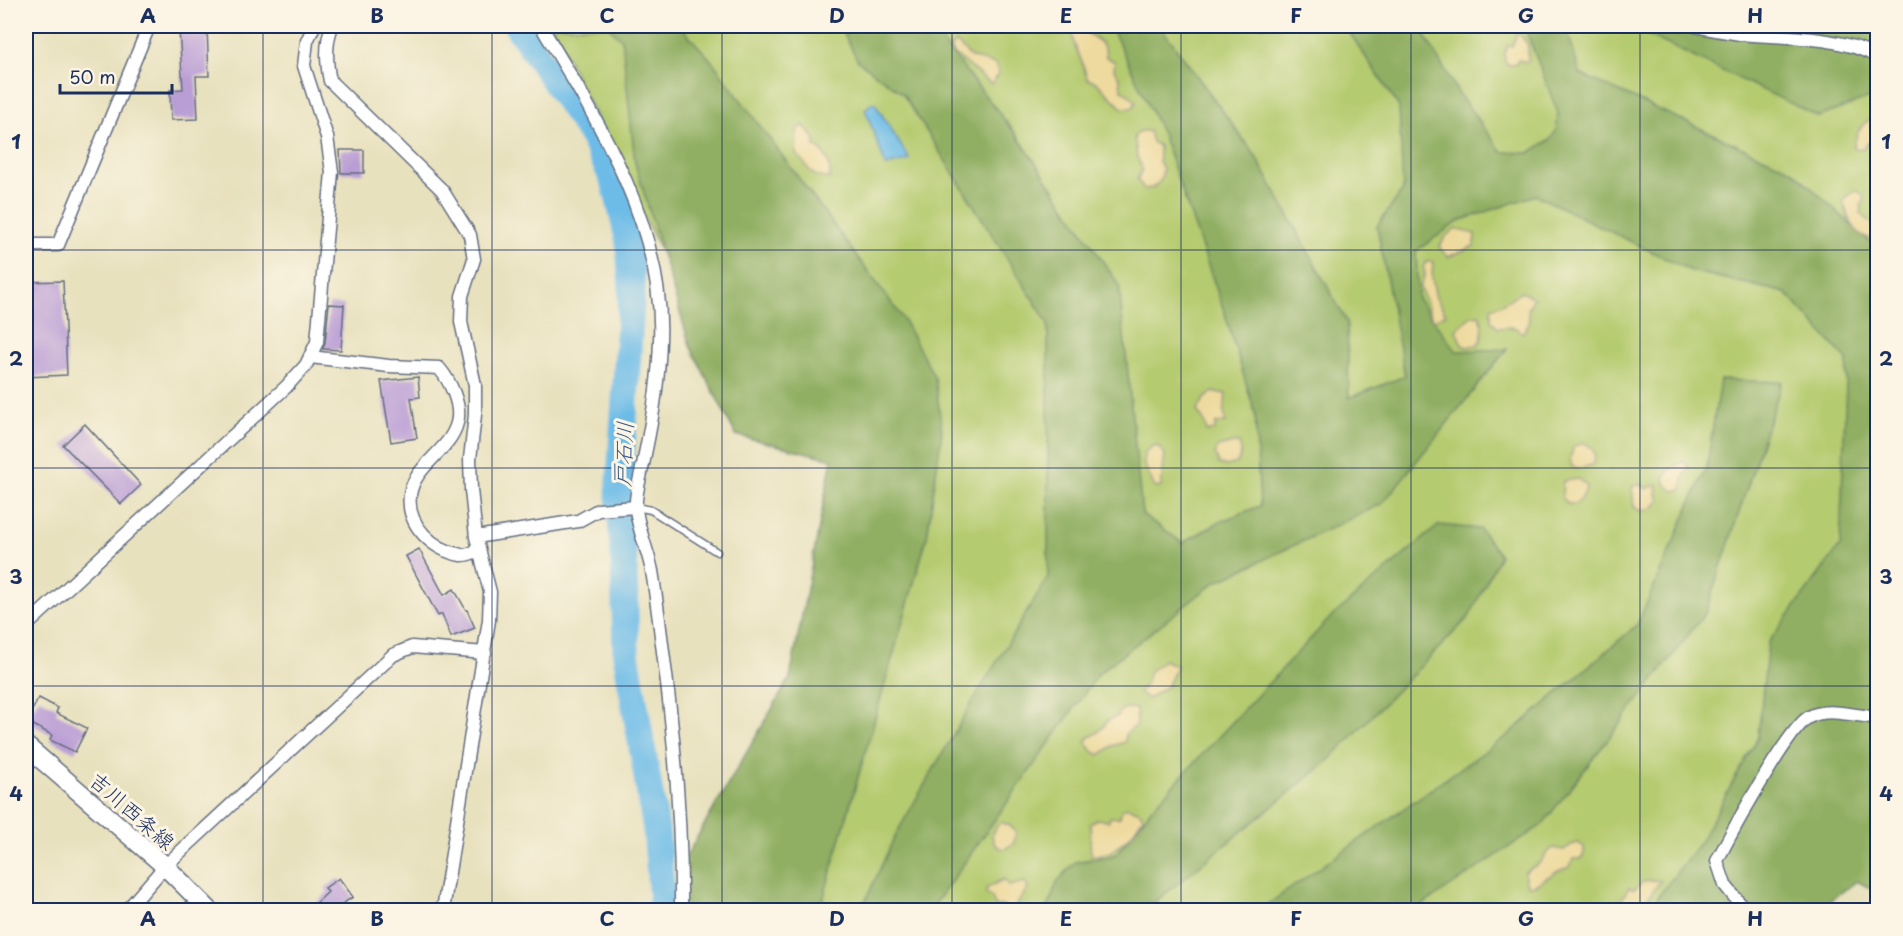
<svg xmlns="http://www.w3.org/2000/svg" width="1903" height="936" font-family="'Playpen Sans','Klee One',sans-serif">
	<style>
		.green { fill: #b5cb6f; stroke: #687d66; stroke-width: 1.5 }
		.forest { fill: #90af62; stroke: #566f60; stroke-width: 1.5 }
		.sand { fill: #eeda9e; stroke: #84847e; stroke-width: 1.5 }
		.water { fill: #6dbce8; stroke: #4476a3; stroke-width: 1.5 }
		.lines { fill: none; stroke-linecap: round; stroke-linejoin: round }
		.river { stroke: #6dbce8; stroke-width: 27 }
		.building { fill: #b99dd5 }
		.lane-casing { stroke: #636d80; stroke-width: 9 }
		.street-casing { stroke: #636d80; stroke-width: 15 }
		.secondary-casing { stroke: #636d80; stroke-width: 21 }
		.lane { stroke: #fff; stroke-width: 6 }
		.street { stroke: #fff; stroke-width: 12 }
		.secondary { stroke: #fff; stroke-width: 18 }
		.grid { fill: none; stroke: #1b2f5e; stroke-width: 1.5; stroke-opacity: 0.55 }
		.labels { text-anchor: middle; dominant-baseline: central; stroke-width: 6; stroke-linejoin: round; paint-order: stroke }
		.street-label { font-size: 21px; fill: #1b2f5e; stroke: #fcf5e5 }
		.water-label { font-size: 22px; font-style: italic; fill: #345987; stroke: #fcf5e5 }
		.neatline { fill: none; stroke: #1b2f5e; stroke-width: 2 }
		.grid-label { font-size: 20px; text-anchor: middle; font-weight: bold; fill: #1b2f5e }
	</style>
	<rect width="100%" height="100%" fill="#fcf5e5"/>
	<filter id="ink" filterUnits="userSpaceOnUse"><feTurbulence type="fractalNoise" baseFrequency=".0167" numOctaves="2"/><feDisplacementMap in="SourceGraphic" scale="12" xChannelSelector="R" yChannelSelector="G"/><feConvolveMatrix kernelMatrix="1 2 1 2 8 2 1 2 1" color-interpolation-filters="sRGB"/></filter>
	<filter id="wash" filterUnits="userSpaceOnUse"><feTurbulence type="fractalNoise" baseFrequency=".008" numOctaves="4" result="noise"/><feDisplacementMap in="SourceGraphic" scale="24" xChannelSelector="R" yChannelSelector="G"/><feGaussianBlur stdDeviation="1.35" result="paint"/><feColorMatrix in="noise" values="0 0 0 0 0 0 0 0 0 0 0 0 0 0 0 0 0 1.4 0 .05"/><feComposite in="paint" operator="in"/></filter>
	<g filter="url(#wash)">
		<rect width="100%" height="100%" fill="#e8e1be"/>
		<path class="green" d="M552,26H1877V861L1740,910H771L855,462L739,413Z"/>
		<path class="forest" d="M608,26H680L711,60L902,317L935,378L942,431L927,537L820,910H683L681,865L790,678L832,459L736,435L690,346L635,163L622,40Z
			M840,26H930L1016,134L1119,285L1142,514L1183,543L1219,522L1260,506L1255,413L1225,314L1163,136L1114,33L1104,26H1160L1255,155L1347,322L1349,398L1405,376L1377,226L1403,190L1399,107L1345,26H1419L1460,96L1502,152L1529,153L1550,140L1556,131L1558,113L1524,26H1566L1580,74L1792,170L1871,243H1877V892L1857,881L1817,910H1648L1700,842L1758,737L1768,643L1840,546L1847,360L1786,293L1691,271L1536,195L1459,221L1416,251L1418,299L1456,351L1507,349L1382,504L1214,583L1099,673L931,910H861L896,834L971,704L1048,577V323L903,94L858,61Z
			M1629,26H1877V95L1819,117Z
			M1720,380L1782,382L1706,612L1542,825L1415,910H1260L1508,735L1637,625L1707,466Z
			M1439,525L1480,529L1500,555L1469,617L1327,762L1145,910H1047L1057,882L1075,862L1115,855L1152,808L1329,619Z"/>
		<path class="sand" d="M1072,26C1077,26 1098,39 1101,43C1105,47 1106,52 1106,57L1115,62L1114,69L1120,79L1121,89L1136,101L1133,108H1122L1096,82L1087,79C1084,60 1069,42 1072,26Z
			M1518,32L1528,45V62L1518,60L1516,64L1510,65L1506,63L1504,54L1507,46H1512Z
			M956,42L971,57L997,65L998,75L992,84C980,77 978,74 968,65C960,57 956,59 950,48Z
			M1877,117V142L1868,143L1863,148L1854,149C1854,135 1863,119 1877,117Z
			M803,125L815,139V146C828,154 830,164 830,178C808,179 810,166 796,154L797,131Z
			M1140,131H1149L1152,142L1159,146V161L1163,169L1161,180L1153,188L1144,189L1137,179L1142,171C1142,165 1139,162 1137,157C1136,151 1136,144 1134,137Z
			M1856,190L1864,196L1860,213L1877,228V240C1874,239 1871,239 1868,238C1853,234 1847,214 1843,201L1847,196Z
			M1456,229L1475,234L1474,246L1448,257L1439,247L1446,236Z
			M1426,262H1433L1432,278L1436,298L1446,314L1433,320L1420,287L1425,274L1423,267Z
			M1522,292L1534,298L1528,308L1529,323L1523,333L1514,327L1498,328L1491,320V308C1503,306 1510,297 1522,292Z
			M1479,315C1483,321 1485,340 1477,345C1476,345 1467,347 1466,347L1462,345L1456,330L1471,316Z
			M1213,392L1226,394L1224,411L1226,423H1216L1215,430L1207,432L1204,421L1197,411L1204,399Z
			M1233,443H1239C1242,452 1242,455 1237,463L1227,466L1219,464L1215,454L1218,447Z
			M1585,443L1593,449L1595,457L1592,465L1581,468L1572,467L1570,458L1574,446Z
			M1157,445L1165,455L1161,487L1155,488L1144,464V453L1151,447Z
			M1684,461L1689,468L1683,478L1682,490L1674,491L1666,485L1664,478L1669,470Z
			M1578,479L1587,486L1583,496L1575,504H1568L1562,497L1563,481Z
			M1639,484L1647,489L1650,487L1658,485L1657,494L1660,500L1653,508L1641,511L1634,507L1632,486Z
			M1164,660L1177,666L1168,685L1148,699L1139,692L1147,683L1149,672Z
			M1130,708L1136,709L1137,725L1125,734V742L1112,746L1100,755L1092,751L1086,743L1088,738C1096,734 1103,730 1107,721L1118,716L1122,709Z
			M1127,807L1140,812L1143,817L1131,835L1111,852L1092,856C1088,844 1092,836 1090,824L1097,819L1109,821L1110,817L1119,818L1122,810Z
			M1000,822L1009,825L1016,832L1014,843L1005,849C995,847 993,844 992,834Z
			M1578,843L1584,847V854L1581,859H1573L1570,867L1556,872L1535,885L1528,886L1525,880V872L1540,863L1545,855L1553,848L1564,850L1571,845Z
			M1004,879L1009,886L1025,882L1028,888L1014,909L1008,910L1004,906H995L992,897L986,893L987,888Z
			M1652,880L1661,881C1655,886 1652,894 1646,900C1642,904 1634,906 1629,910H1608L1623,898L1628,888L1634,889L1644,881Z"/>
		<path class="water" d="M874,102L910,160L886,166L865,109Z"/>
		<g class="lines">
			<path class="river" d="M517,26L593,138L615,183L629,242L632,288L619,495L624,562L626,654L656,829L663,910"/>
		</g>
		<g id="blocks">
			<path class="building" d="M207,28L209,76H196L198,119L171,120L170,90L183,89L179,30Z
				M340,150H364V173H341Z
				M63,281L67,375L26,377V282Z
				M329,304L344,305L341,350L323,349L325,343Z
				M418,377L420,397L411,398L417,438L391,442L381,381Z
				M85,424L141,485L121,504L63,445Z
				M419,549L444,595L454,589L466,610H467L475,628L451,637L442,614L438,616L406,556Z
				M39,698L58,708L56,713L87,728L75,752L50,740L52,735L26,721Z
				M339,878L353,897L333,910H309L328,892L325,888Z"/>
		</g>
	</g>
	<g filter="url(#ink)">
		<use href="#blocks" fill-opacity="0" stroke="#636d80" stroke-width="1.5"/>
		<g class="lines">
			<defs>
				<path id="lane" d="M636,507L651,510L717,552"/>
				<path id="street" d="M332,26C325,44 326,62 330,81L442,190L470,235L474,259L462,296L461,322L475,385V415L470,459L471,490L476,537L490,592L489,620L443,910
					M541,26C597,119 665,227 660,340C659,379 653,416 645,454C643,469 634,494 636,509C638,530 648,550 652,571C656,595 659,620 662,644C674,732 682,821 681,910
					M1695,26C1709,29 1725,32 1740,34C1783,38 1840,35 1878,57
					M26,245H58L149,26
					M310,357L389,366L439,368C450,381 462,405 457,423C450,451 414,465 410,495C406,525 433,550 461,555C466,556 473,552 478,551
					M476,537L578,521L598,510L635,507
					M26,626L286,387L306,365L317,342L332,172L327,137L304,66L307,41L314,26
					M127,910L165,866L393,655L412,647L485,653
					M1745,910L1725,885L1717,861C1729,837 1789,727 1809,717C1828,707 1857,716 1878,718"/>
				<path id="secondary" d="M26,746L165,866L209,910"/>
			</defs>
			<use href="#lane" class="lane-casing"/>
			<use href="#street" class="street-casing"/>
			<use href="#secondary" class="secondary-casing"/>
			<use href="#lane" class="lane"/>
			<use href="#street" class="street"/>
			<use href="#secondary" class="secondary"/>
		</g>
	</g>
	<path class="grid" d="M263,26V910M492,26V910M722,26V910M952,26V910M1181,26V910M1411,26V910M1640,26V910M26,250H1878M26,468H1878M26,686H1878"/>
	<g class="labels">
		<g class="street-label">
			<text transform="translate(133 810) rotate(41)">吉川西条線</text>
		</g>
		<g class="water-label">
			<text transform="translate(622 454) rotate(-87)">戸石川</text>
		</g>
	</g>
	<rect width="1903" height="936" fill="none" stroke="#fcf5e5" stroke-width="66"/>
	<path d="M60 84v9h112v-9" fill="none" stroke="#1b2f5e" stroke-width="3"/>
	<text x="69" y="84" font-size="18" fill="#1b2f5e" stroke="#fcf5e5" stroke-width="4.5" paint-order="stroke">50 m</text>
	<rect x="33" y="33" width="1837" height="870" class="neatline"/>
	<g class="grid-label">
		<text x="148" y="23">A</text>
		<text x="377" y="23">B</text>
		<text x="607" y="23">C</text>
		<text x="837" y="23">D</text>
		<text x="1066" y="23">E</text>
		<text x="1296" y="23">F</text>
		<text x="1526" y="23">G</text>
		<text x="1755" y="23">H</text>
		<text x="16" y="149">1</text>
		<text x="1886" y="149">1</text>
		<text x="16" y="366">2</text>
		<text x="1886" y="366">2</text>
		<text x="16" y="584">3</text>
		<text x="1886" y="584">3</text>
		<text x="16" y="801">4</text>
		<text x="1886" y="801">4</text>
		<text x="148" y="926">A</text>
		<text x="377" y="926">B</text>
		<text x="607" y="926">C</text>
		<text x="837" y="926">D</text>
		<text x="1066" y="926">E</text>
		<text x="1296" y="926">F</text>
		<text x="1526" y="926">G</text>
		<text x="1755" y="926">H</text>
	</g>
</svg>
